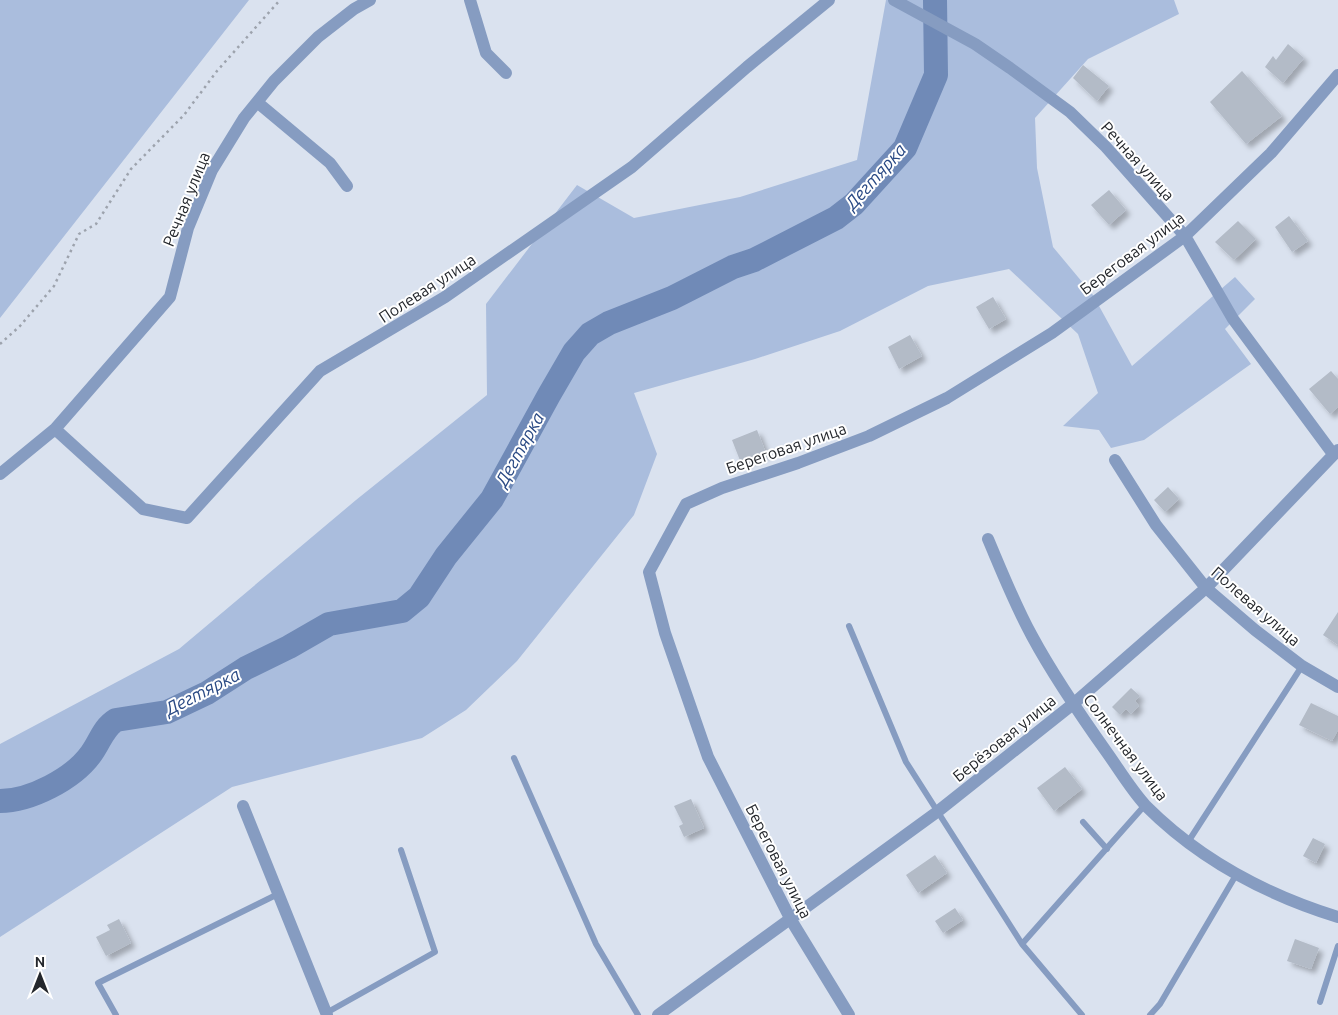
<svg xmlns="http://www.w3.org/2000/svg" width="1338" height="1015" font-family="Ubuntu,sans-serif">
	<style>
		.green { fill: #aabddd }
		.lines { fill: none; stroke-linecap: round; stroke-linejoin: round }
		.river { stroke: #708ab7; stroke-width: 24 }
		.building { fill: #b3bbc7; filter: url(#shadow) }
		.path { stroke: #9da3ad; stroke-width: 2.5; stroke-dasharray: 2.5 4; stroke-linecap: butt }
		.lane { stroke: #869cc1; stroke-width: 6 }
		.street { stroke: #869cc1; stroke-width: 12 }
		.labels { text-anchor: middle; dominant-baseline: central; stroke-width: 4; stroke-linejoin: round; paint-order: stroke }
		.street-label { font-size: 16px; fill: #24272c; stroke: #fff }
		.water-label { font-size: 18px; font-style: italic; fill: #294984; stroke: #fff }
	</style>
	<defs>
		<filter id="shadow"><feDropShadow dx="4.5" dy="4.5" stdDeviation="2.5" flood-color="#0004"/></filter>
	</defs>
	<rect width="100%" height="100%" fill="#dae2ef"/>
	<path class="green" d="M0,0H249L0,318Z
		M886,0H1174L1179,14L1088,59L1035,118L1037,168L1053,247L1093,295L1132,366L1235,277L1255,299L1225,329L1251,364L1144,440L1111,448L1099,430L1063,426L1098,393L1078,334L1009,269L928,286L840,331L755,359L634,393L657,454L634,515L517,661L466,710L422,738L232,787L0,937V744L179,649L356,500L487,395L486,304L577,185L634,218L740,197L857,160Z"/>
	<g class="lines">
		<path class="river" d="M0,801C30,801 73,779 91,754C100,742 103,728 116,720L167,712L207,693L246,668L289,647L329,624L402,611L419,597L446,556L492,499L549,395L574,352L590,334L609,323L672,298L733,267L754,260L836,218L854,204L905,148L936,75L935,0"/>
	</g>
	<path class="building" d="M1288,44L1304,58L1283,83L1265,67L1273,56L1276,60Z
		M1083,65L1109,86L1097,101L1073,78Z
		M1242,71L1282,116L1246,144L1210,102Z
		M1109,190L1126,210L1109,225L1091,205Z
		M1289,216L1308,241L1292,252L1275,227Z
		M1238,221L1256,239L1234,260L1215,242Z
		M993,297L1006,319L989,329L976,307Z
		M910,335L922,356L899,369L888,347Z
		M1331,371L1338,379V407L1330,414L1309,389Z
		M757,430L766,453L741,463L732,440Z
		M1168,487L1179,499L1165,512L1154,500Z
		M1338,612V645L1323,635Z
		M1131,688L1140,696L1135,701L1139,706L1131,714L1126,709L1120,715L1112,707Z
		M1311,703L1338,716V730L1332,741L1299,725Z
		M1065,767L1082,789L1054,811L1037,788Z
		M691,799L704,828L684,837L679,826L683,824L674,806Z
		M1313,838L1325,844L1316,863L1303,856Z
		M935,855L947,873L918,893L906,875Z
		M955,908L963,920L943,933L935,921Z
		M119,919L131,943L106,956L96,937L110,930L107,925Z
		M1295,939L1319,948L1311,969L1287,961Z"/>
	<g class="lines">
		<path class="path" d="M0,344L20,326L54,286L79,234L96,224L131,169L184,115L217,71L280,0"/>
		<path class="lane" d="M849,626L906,762L1022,944L1082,1015
			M514,758L596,944L638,1015
			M1083,822L1107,849
			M1188,842L1302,666
			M1022,944L1145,805
			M1320,1002L1338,946
			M326,1013L435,952L401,850
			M116,1015L98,983L278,894
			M1150,1015L1160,1004L1236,875"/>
		<path class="street" d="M470,0L486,53L506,73
			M894,0L975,44L1010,68L1070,112L1106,147L1185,236L1233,319L1333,454
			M257,102L330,163L347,186
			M55,429L143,509L187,518L320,371L445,297L632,167L747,67L829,0
			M1115,460L1156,525L1206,588L1255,630L1302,666L1338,687
			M0,474L55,429L170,297L188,228L212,170L244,118L274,81L318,37L354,9L370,0
			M988,539C1002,572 1015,605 1032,636C1054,677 1081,716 1108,754C1120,771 1132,791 1146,806C1200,860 1267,895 1338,917
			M243,806L327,1015
			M658,1015L937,812L1073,704L1206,588L1338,450
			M849,1015L791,920L708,757L665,633L649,572L686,504L722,488L798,463L869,436L947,398L1052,333L1185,236L1271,153L1338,75"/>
	</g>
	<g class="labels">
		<g class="street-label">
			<text transform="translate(1138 161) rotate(48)">Речная улица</text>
			<text transform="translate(186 199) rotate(-68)">Речная улица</text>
			<text transform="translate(1132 253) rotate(-37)">Береговая улица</text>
			<text transform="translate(427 288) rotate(-33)">Полевая улица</text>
			<text transform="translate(786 448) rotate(-19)">Береговая улица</text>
			<text transform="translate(1256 606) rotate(41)">Полевая улица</text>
			<text transform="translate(1004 738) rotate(-39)">Берёзовая улица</text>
			<text transform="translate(1126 747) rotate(53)">Солнечная улица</text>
			<text transform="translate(779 861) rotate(63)">Береговая улица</text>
		</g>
		<g class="water-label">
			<text transform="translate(875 176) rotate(-48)">Дегтярка</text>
			<text transform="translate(519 449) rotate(-61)">Дегтярка</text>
			<text transform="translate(202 691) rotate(-27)">Дегтярка</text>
		</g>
	</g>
	<g transform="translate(40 975)" stroke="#ffffff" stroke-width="4" paint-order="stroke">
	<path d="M0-4L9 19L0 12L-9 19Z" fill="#24272c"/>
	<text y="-8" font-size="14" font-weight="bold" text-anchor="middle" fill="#24272c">N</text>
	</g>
</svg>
